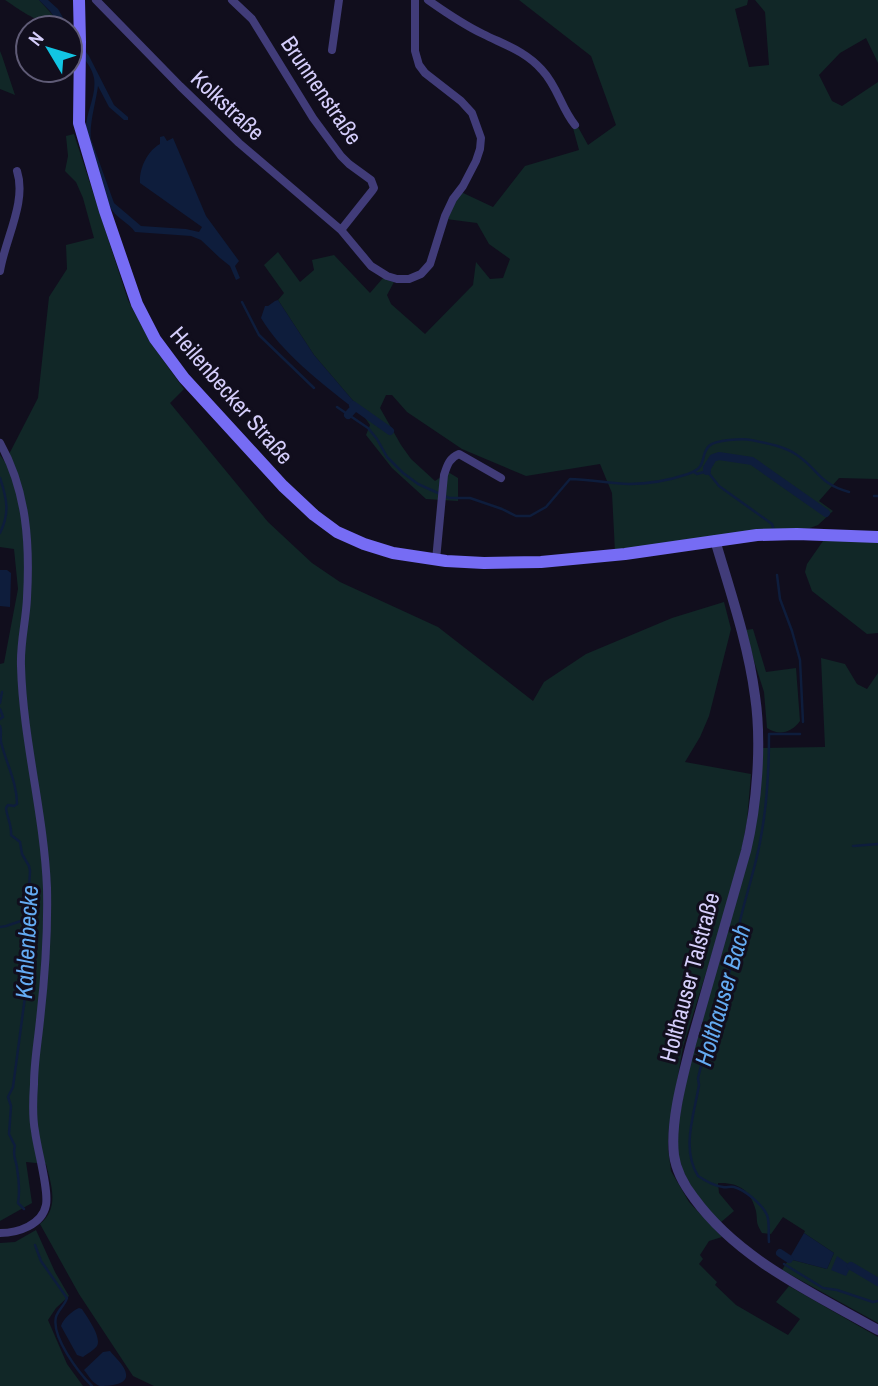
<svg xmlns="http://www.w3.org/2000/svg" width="878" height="1386" font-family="'Archivo Narrow',sans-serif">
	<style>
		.green { fill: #112727 }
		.water { fill: #0e1d3c }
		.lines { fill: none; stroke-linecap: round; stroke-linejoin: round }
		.stream { stroke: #0e1d3c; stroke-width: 2.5 }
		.canal { stroke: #0e1d3c; stroke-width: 8 }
		.minor { stroke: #413c79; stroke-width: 8 }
		.tertiary { stroke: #413c79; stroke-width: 10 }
		.secondary { stroke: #766cf4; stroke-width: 12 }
		.labels { text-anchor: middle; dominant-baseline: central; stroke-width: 6; stroke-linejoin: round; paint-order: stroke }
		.street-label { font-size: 23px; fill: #d5cefb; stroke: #110e1d }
		.water-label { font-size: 24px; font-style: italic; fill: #64abf3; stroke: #110e1d }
	</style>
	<rect width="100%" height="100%" fill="#110e1d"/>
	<path class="green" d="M5,0H39L59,22C41,27 19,9 5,0Z
		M519,0H748L747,5L735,9L749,67L769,65L765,12L755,0H878V63L866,38L840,53L819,75L832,101L842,106L878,82V479L839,478L819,501L833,511L818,525L810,528L746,533L615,552L612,493L600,464L526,476L462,449L407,412L392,395H386L380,408L401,445L411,459L435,481L448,472L458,478V501L426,499L392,468L366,435L370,425L355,403L314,355L278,300L284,293L264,265L278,252L300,282L314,270L312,260L334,255L370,293L383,278L394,282L387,295L391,304L425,334L473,285L476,262L490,279L503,278L510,259L489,244L477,223L446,219L461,192L493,207L525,166L579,150L573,128L578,127L588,145L616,125L591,56Z
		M0,51L2,56L15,95L0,89Z
		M74,134L128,300L150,342L184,389L170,403L268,522L312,563L340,582L438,627L533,701L544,682L586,654L672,618L724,602L731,629L709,716L700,737L685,762L751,774L747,821L738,870L683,1047L669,1127L668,1148L671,1171L689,1202L722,1237L709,1241L700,1255L703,1259L699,1264L717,1282L715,1285L736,1305L788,1335L800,1319L776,1302L789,1286L878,1337V1386H154L133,1376L79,1294L40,1224C60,1208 51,1184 46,1164L26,1162L32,1203L0,1221V664L4,663L18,589L14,549L0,547V455L5,462L38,398L49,297L67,269L66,245L94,238L83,198L76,182L65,171L68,156L66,136Z
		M823,541H878V633L867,634L812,591L805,572L807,564Z
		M753,629L766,672L796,668L800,721C791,733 779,736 767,728L764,692L754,661L746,630Z
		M821,658L845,664L857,684L867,689L878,673V1323L782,1270L789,1259L827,1269L834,1253L804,1233L805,1231L783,1217L771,1234L762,1233C755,1221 758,1223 756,1211C751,1190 738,1182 718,1183L719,1193L734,1211L720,1223L694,1191L683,1171L678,1153V1126L689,1064L750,849L760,748L825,747Z
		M36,1230L55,1272L69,1296L56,1308L48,1320L67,1364L83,1386H0V1243L15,1242Z"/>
	<path class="water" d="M39,0H48L58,9L69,28H62L50,11Z
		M70,31L89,56L114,105L128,117V120H124L109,107L98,86C96,102 89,124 91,139L114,203L141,226L186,229L199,232L202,227L140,183C139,169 147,151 160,144V137L164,136L167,141L173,138L206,216L239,261L235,266L240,278L236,280L230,266L220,258L201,240L191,236L135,232C129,223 118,219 112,210C107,204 87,140 86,132C84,116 97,96 94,78C91,60 70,49 70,31Z
		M278,300L314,355L355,403L352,407C321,383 281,352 261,318L265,306H268L275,301Z
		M0,570H7L11,573L10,607L0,606Z
		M804,1233L834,1253L827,1269L789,1259Z
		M837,1256L851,1266L846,1276L831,1270Z
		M79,1308L82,1309C87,1317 102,1337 97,1346C94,1350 87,1354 83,1357L77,1355L61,1326C63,1319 72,1311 79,1308Z
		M110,1351C114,1356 126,1367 126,1374C128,1385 109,1386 100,1386C93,1384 88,1375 84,1370L103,1352Z"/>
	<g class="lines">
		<path class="stream" d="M242,302L259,335L314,388
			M337,407L368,428L377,439L387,457L403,473L418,484L449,498H470L502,509L516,516H530L546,507L570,479C590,479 610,484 629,484C648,484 670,480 688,474C709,467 699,456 709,446C715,440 743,438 751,440C766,443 784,446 797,455C819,470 819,484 849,492
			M694,472L697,474L707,471L719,486L772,524L773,527
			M0,478C7,499 10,513 0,533
			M874,496H878
			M777,575L780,599L792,631L800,660L803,722
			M0,703L2,692
			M0,709L3,717L0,719
			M0,726C2,732 0,735 1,742C6,763 17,782 17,804L14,806L8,805L6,808C7,818 12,825 11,835L20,842L22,854L29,866L30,871L24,975L25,997L13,1087L8,1097L11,1106L9,1134L15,1146C12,1157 16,1158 17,1168C19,1180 20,1191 18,1203L24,1209
			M853,846L878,844
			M0,927L6,926L27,919
			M769,1242C768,1233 770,1223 767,1215C762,1204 745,1190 734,1187C730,1186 726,1188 723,1187C715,1186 704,1180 698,1176C681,1149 694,1115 699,1085L698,1078L718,1000L727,980L737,946L740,933V921C746,895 755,869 760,842C767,807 769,771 769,734H800
			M35,1245L41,1261L67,1298C65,1305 58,1310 56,1317C51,1337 79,1373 92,1386
			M784,1264L823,1288L837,1290L873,1302L878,1301"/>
		<path class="canal" d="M353,405L390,431
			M348,415L355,407
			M707,471V468L713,458L719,456L752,461L826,513
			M780,1253L789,1259
			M851,1266L878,1282"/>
		<path class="minor" d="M96,0L180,86L239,143L341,230L371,266L387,276L397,279H409L421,274L430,264L445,216L453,199L463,186L476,161L480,149L481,138L472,113L461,101L425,73L419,65L415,51V0
			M232,0L252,19L313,118L341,156L349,164L371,180L374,188L372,191L341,230
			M428,0C445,12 464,25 483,34C505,45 525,51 542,70C558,87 561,108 575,125
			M332,50L339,0
			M0,271C5,239 27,202 17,171
			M0,443C27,491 30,544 27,598C26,621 20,643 21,666C23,741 44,813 47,888C48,932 45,976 40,1020C38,1041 34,1063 34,1084C33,1099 32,1116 35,1131C37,1149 49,1189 46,1205C42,1225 18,1233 0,1233
			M436,560L444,475C447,466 449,458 459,454L501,478"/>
		<path class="tertiary" d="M715,540C730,591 748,643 755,696C762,743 757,805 746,851L691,1044C683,1076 670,1122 674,1155C676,1170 684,1185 694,1198C739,1260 813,1293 878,1330"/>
		<path class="secondary" d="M79,0L80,42L79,123L105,211L137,304L155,339L184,378L283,486L314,515L337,532L364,544L393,553L446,561L484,563L541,562L625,554L757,535L797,534L878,537"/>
	</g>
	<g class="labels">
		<g class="street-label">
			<text transform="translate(322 90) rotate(56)">Brunnenstraße</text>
			<text transform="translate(228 105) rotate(43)">Kolkstraße</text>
			<text transform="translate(232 395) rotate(49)">Heilenbecker Straße</text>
			<text transform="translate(689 977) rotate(-75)">Holthauser Talstraße</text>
		</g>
		<g class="water-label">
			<text transform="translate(26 942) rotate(-87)">Kahlenbecke</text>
			<text transform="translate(722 995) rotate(-74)">Holthauser Bach</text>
		</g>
	</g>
	<g transform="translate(49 49) rotate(308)"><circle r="33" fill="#110e1d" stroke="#5f5b76" stroke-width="2"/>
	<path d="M0-5L12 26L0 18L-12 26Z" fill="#12c5e3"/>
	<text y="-10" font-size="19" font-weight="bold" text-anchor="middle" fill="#d5cefb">N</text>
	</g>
</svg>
